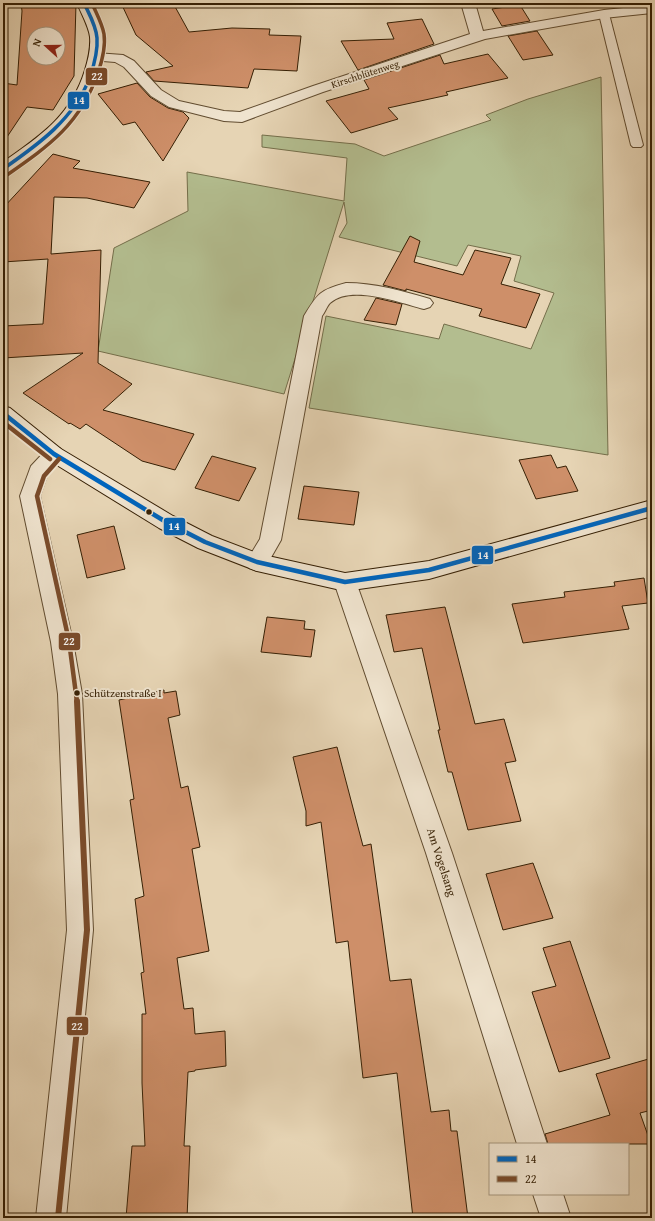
<svg xmlns="http://www.w3.org/2000/svg" width="655" height="1221" font-family="'Gentium Book Plus',serif">
	<style>
		.green { fill: #b3bd8f; stroke: #746e4a }
		.building { fill: #ce8f69; stroke: #351f04; fill-rule: evenodd }
		.lines { fill: none; stroke-linecap: round; stroke-linejoin: round }
		.lane-casing { stroke: #614c30; stroke-width: 2 }
		.street-casing { stroke: #614c30; stroke-width: 2 }
		.secondary-casing { stroke: #351f04; stroke-width: 2 }
		.lane { fill: #efe3ce; fill-rule: evenodd }
		.street { fill: #efe3ce; fill-rule: evenodd }
		.secondary { fill: #efe3ce; fill-rule: evenodd }
		.bus-1-far1-casing { stroke: #efe3ce; stroke-width: 5.5 }
		.bus-1-casing { stroke: #efe3ce; stroke-width: 8 }
		.bus-2-far2-casing { stroke: #efe3ce; stroke-width: 5.5 }
		.bus-2-far1-casing { stroke: #efe3ce; stroke-width: 8 }
		.bus-2-casing { stroke: #efe3ce; stroke-width: 9 }
		.bus-1-far1 { stroke: #0065bd; stroke-width: 3.5 }
		.bus-1 { stroke: #0065bd; stroke-width: 4.5 }
		.bus-2-far2 { stroke: #7a4b2a; stroke-width: 3.5 }
		.bus-2-far1 { stroke: #7a4b2a; stroke-width: 4.5 }
		.bus-2 { stroke: #7a4b2a; stroke-width: 6 }
		.bus-dot { fill: #351f04; stroke: #efe3ce; stroke-width: 1.5 }
		.labels { text-anchor: middle; dominant-baseline: central; stroke-width: 4; stroke-linejoin: round; paint-order: stroke }
		.far-street-label { font-size: 10px; fill: #351f04; stroke: #efe3ce }
		.bus-label { font-size: 11px; fill: #351f04; stroke: #efe3ce; text-anchor: start }
		.street-label { font-size: 12px; fill: #351f04; stroke: #efe3ce }
		.line-badge { stroke: #efe3ce; stroke-width: 1.5 }
		.badge-label { font-size: 11px; text-anchor: middle; font-weight: bold; fill: #fff }
	</style>
	<rect width="100%" height="100%" fill="#e6d4b4"/>
	<filter id="stains"><feTurbulence type="fractalNoise" baseFrequency=".005" numOctaves="4"/><feColorMatrix values="0 0 0 0 .2 0 0 0 0 .09 0 0 0 0 .02 0 0 0 .5 -.17"/></filter>
	<radialGradient id="worn" r=".72"><stop offset=".6" stop-color="#630" stop-opacity="0"/><stop offset="1" stop-color="#630" stop-opacity=".3"/></radialGradient>
	<path class="green" d="M601,77L608,455L309,408L326,316L439,339L444,324L531,349L554,293L514,281L521,256L468,245L457,266L339,237L347,223L344,202L284,394L98,351L114,248L188,211L187,172L344,201L347,158L262,147V135L355,144L384,156L491,120L486,115L528,99Z"/>
	<path class="building" d="M21,3H76L74,76L53,110L27,107L3,143V83L17,85L22,11ZM34,34H58V58H34Z
		M121,3H173L189,32L232,28L270,29L269,35L301,36L297,71L254,69L248,88L154,81L146,72L173,66L136,35Z
		M520,5L530,21L502,26L492,9Z
		M422,19L434,44L358,70L341,41L394,39L387,23Z
		M537,31L553,55L523,60L508,36Z
		M488,54L508,78L446,92L448,95L388,108L398,119L351,133L326,101L369,89L364,80L440,55L444,64Z
		M137,83L150,97L168,108L183,112L189,118L163,161L135,122L123,125L98,94Z
		M53,154L80,161L73,168L150,182L134,208L87,198L54,197L51,254L101,250L98,363L132,384L103,410L194,434L175,470L142,461L86,424L80,429L70,423L69,424L23,393L83,353L3,358V326L43,324L48,259L3,262V208Z
		M410,236L420,241L414,262L463,275L475,250L511,258L501,284L540,294L526,328L479,316L482,309L406,289V291L383,285Z
		M376,298L402,304L396,325L364,320Z
		M551,455L557,468L566,466L578,491L536,499L519,460Z
		M212,456L256,468L239,501L195,488Z
		M304,486L359,492L354,525L298,519Z
		M114,526L125,569L87,578L77,535Z
		M644,578L648,603L622,606L629,629L523,643L512,604L565,597L564,592L615,586L614,582Z
		M445,607L475,724L504,719L516,761L505,763L521,821L468,830L452,772H448L438,730H440L422,648L394,652L386,615Z
		M267,617L305,621L304,629L315,630L311,657L261,652Z
		M164,690V693L176,691L180,715L168,718L181,788L188,786L200,847L192,849L209,951L177,958L184,1009L193,1008L195,1034L225,1031L226,1066L195,1070V1071L188,1072L184,1146H190L187,1218H126L132,1146H145L142,1083V1014H146L141,973L144,972L135,899L144,896L130,800L134,799L119,700Z
		M337,747L363,846L371,844L390,981L411,979L431,1112L449,1110L451,1131H457L468,1218H413L397,1073L363,1078L348,941L336,943L321,822L306,826V811L293,757Z
		M533,863L553,918L503,930L486,874Z
		M570,941L610,1058L559,1072L532,992L556,986L543,948Z
		M652,1058V1110L640,1113L651,1144H548L545,1134L610,1115L596,1074Z"/>
	<g class="lines">
		<defs>
			<path id="lane" d="M604,11L609,14L643,145L641,147H633L631,145L599,14Z"/>
			<path id="street" d="M461,3H475L483,31L604,10L652,5V13L604,18L485,39L323,92L242,122L224,121L169,107L151,96L124,67L115,62L91,60L89,57L91,54L96,53L123,55L134,61L161,90L179,101L224,111L240,112L313,86L470,34Z
				M346,283C375,283 403,291 430,299L433,303L430,307L424,309C400,303 351,284 330,303C327,306 325,312 322,316L281,540L265,568L257,571L249,568L246,562L260,539L304,316C318,293 320,290 346,283Z
				M54,446L61,449L64,454L47,476L40,496L73,642L82,694L93,930L66,1218H36L67,930L58,694L51,642L20,496L31,466L47,449Z
				M345,573L353,576L356,582L452,853L547,1144H517L426,853L334,582L337,576Z
				M533,1194H563L571,1218H541Z"/>
			<path id="secondary" d="M77,3H91C95,13 103,26 104,37C105,48 102,60 99,70C85,120 49,144 9,172L3,174V162C40,136 71,116 85,70C88,60 91,49 90,37C89,27 81,13 77,3Z
				M3,406L10,408L61,449L173,516L212,536L259,554L345,573L429,561L652,500V516L429,579L345,591L257,571L198,548L159,528L47,459L3,424Z"/>
		</defs>
		<use href="#lane" class="lane-casing"/>
		<use href="#street" class="street-casing"/>
		<use href="#secondary" class="secondary-casing"/>
		<use href="#lane" class="lane"/>
		<use href="#street" class="street"/>
		<use href="#secondary" class="secondary"/>
		<defs>
			<path id="bus-1-far1" d="M3,169C39,144 74,119 90,77C94,65 98,51 97,38C96,25 89,14 84,3"/>
			<path id="bus-1" d="M3,413L54,454L166,522L205,542L257,562L345,582L429,570L652,508"/>
			<path id="bus-2-far2" d="M7,175C50,145 80,124 98,73C102,61 106,47 104,34C102,23 96,13 92,3"/>
			<path id="bus-2-far1" d="M3,422L50,459
				M59,459L44,476L37,496L69,641L77,702"/>
			<path id="bus-2" d="M58,1218L87,930L77,701"/>
		</defs>
		<use href="#bus-1-far1" class="bus-1-far1-casing"/>
		<use href="#bus-1" class="bus-1-casing"/>
		<use href="#bus-2-far2" class="bus-2-far2-casing"/>
		<use href="#bus-2-far1" class="bus-2-far1-casing"/>
		<use href="#bus-2" class="bus-2-casing"/>
		<use href="#bus-1-far1" class="bus-1-far1"/>
		<use href="#bus-1" class="bus-1"/>
		<use href="#bus-2-far2" class="bus-2-far2"/>
		<use href="#bus-2-far1" class="bus-2-far1"/>
		<use href="#bus-2" class="bus-2"/>
	</g>
	<g class="bus-dot">
		<circle cx="149" cy="512" r="3.5"/>
		<circle cx="77" cy="693" r="3.5"/>
	</g>
	<g class="labels">
		<g class="far-street-label">
			<text transform="translate(365 74) rotate(-18)">Kirschblütenweg</text>
		</g>
		<g class="bus-label">
			<text x="84" y="693">Schützenstraße I</text>
		</g>
		<g class="street-label">
			<text transform="translate(442 862) rotate(72)">Am Vogelsang</text>
		</g>
	</g>
	<g class="line-badge">
		<rect x="85" y="67" width="23" height="19" rx="4" fill="#7a4b2a"/>
		<rect x="67" y="91" width="23" height="19" rx="4" fill="#0065bd"/>
		<rect x="163" y="517" width="23" height="19" rx="4" fill="#0065bd"/>
		<rect x="471" y="545" width="23" height="20" rx="4" fill="#0065bd"/>
		<rect x="58" y="632" width="23" height="19" rx="4" fill="#7a4b2a"/>
		<rect x="66" y="1016" width="23" height="20" rx="4" fill="#7a4b2a"/>
	</g>
	<g class="badge-label">
		<text x="97" y="80">22</text>
		<text x="79" y="104">14</text>
		<text x="174" y="530">14</text>
		<text x="483" y="559">14</text>
		<text x="69" y="645">22</text>
		<text x="77" y="1030">22</text>
	</g>
	<rect width="655" height="1221" fill="none" stroke="#e6d4b4" stroke-width="16"/>
	<rect x="4" y="4" width="647" height="1213" fill="none" stroke="#351f04" stroke-width="2"/>
	<rect x="8" y="8" width="639" height="1205" fill="none" stroke="#351f04"/>
	<rect x="489" y="1143" width="140" height="52" fill="#efe3ce" stroke="#a5957d"/>
	<rect x="497" y="1156" width="20" height="6" fill="#0065bd" stroke="#a5957d"/>
	<text x="525" y="1163" font-size="12" fill="#351f04">14</text>
	<rect x="497" y="1176" width="20" height="6" fill="#7a4b2a" stroke="#a5957d"/>
	<text x="525" y="1183" font-size="12" fill="#351f04">22</text>
	<g transform="translate(46 46) rotate(291)"><circle r="19" fill="#efe3ce" stroke="#a5957d"/>
	<path d="M0-3L7 15L0 10L-7 15Z" fill="#8f2418"/>
	<text y="-6" font-size="11" font-weight="bold" text-anchor="middle" fill="#351f04">N</text>
	</g>
	<rect width="100%" height="100%" filter="url(#stains)"/>
	<rect width="100%" height="100%" fill="url(#worn)"/>
</svg>
